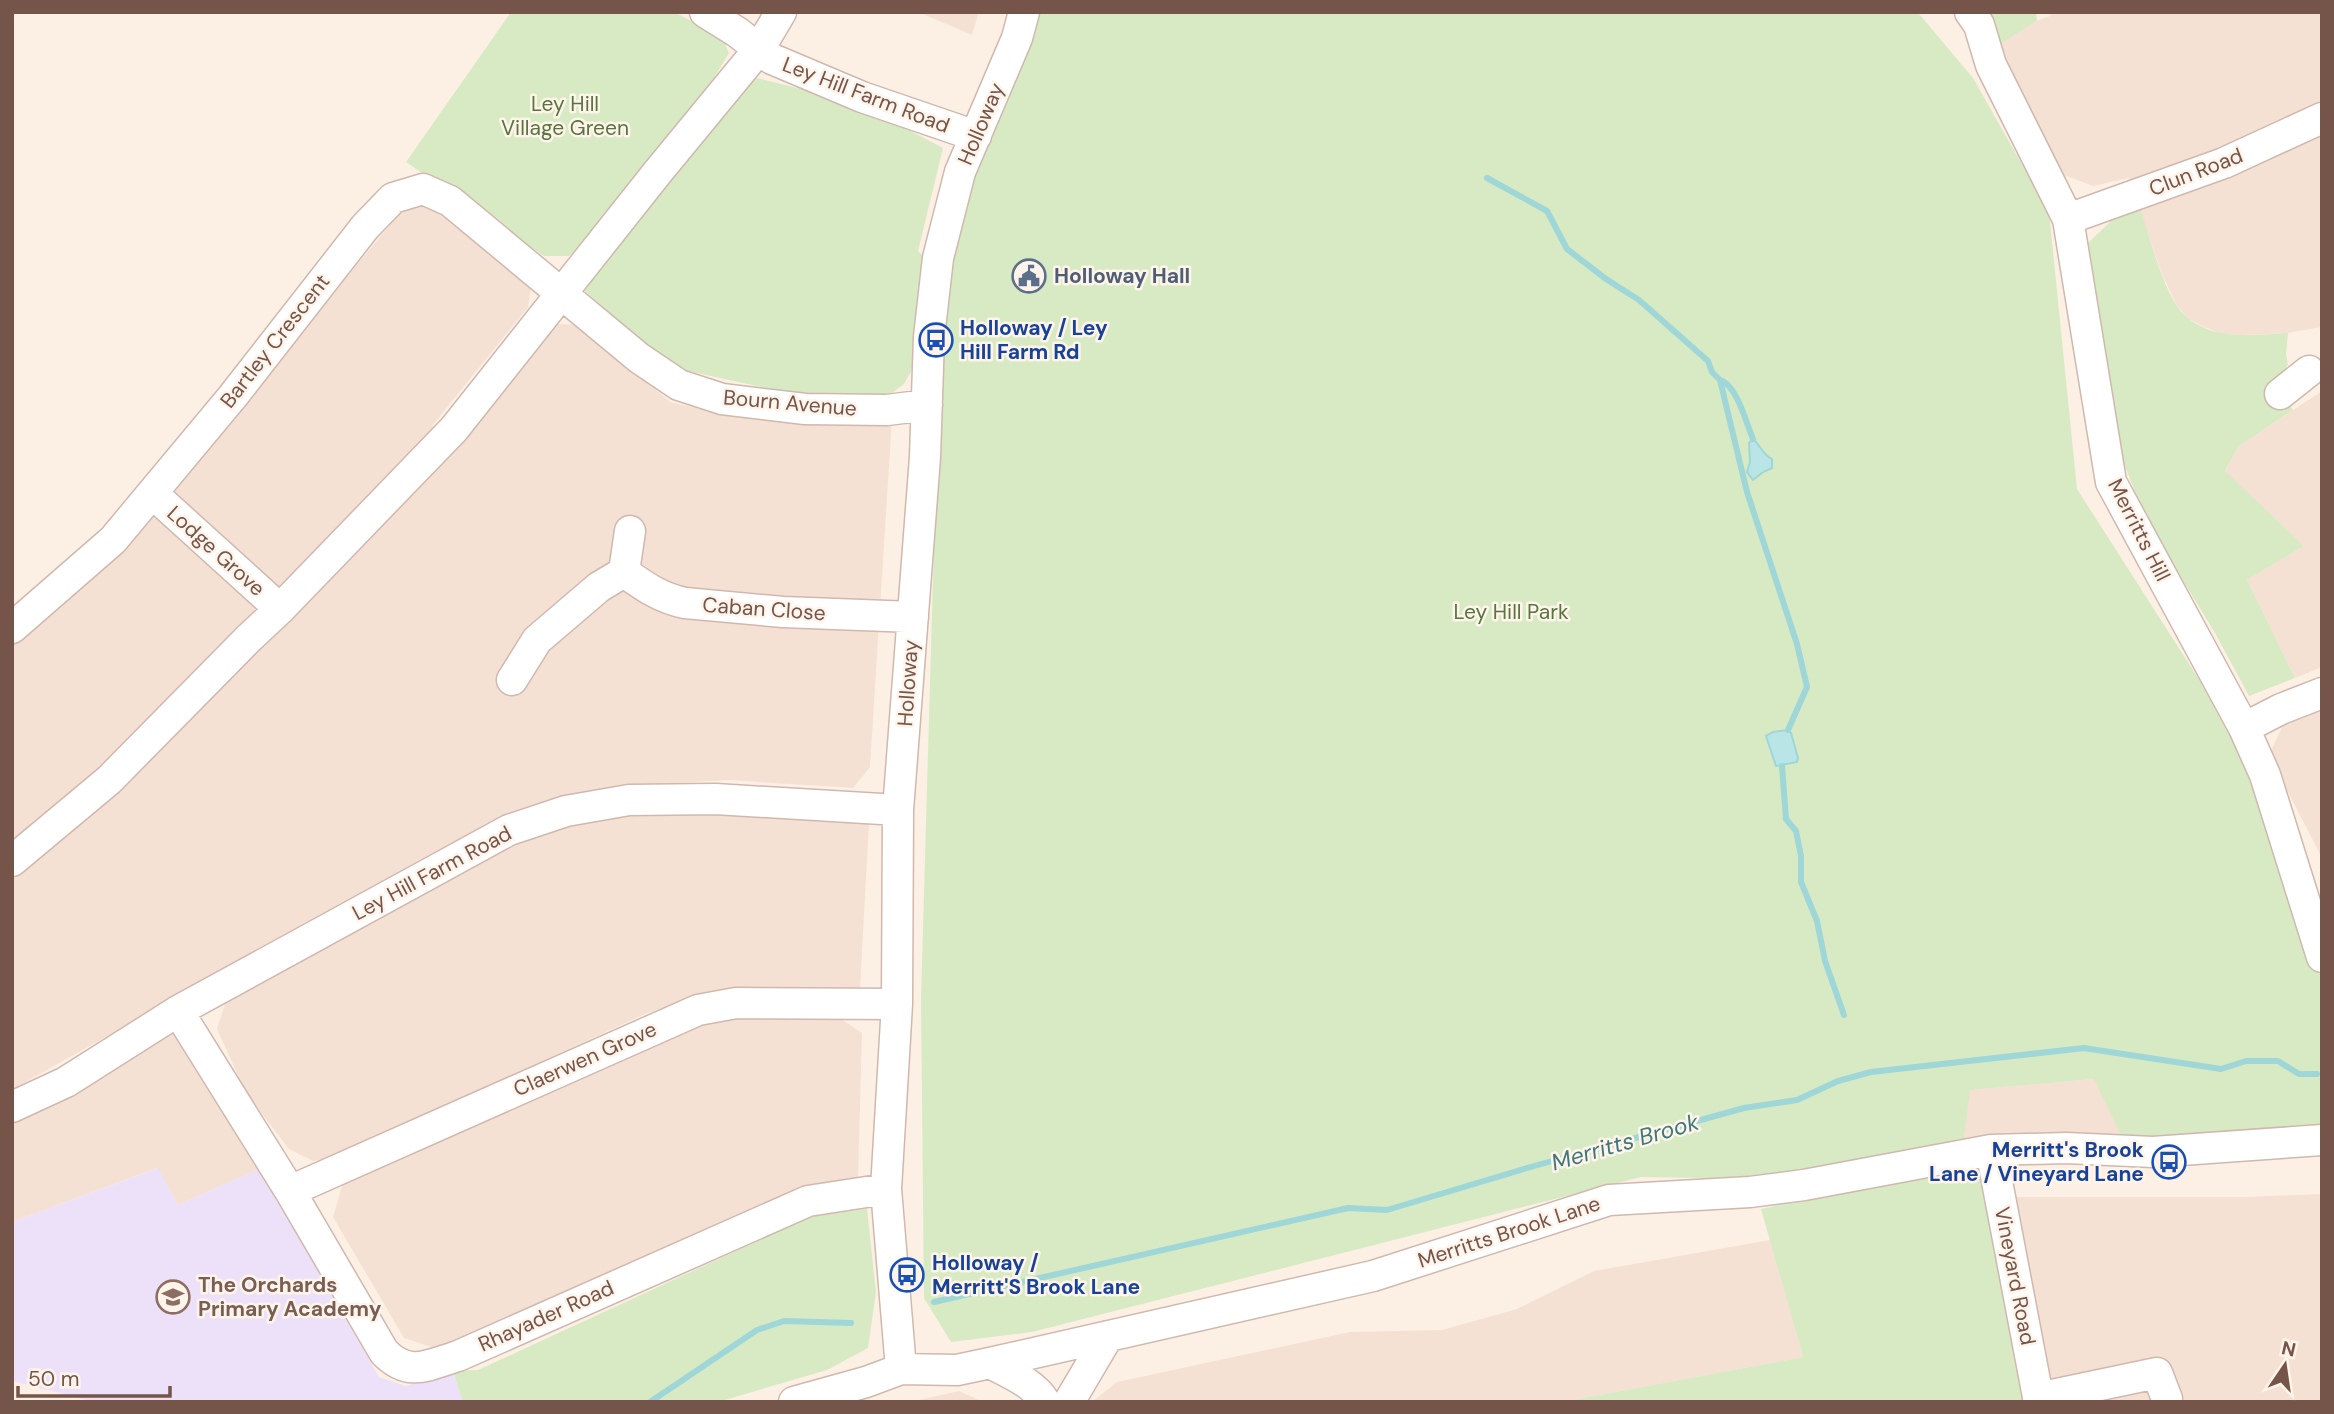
<svg xmlns="http://www.w3.org/2000/svg" width="2334" height="1414" font-family="'DM Sans',sans-serif">
	<style>
		.residential { fill: #f4e1d3 }
		.education { fill: #ede1f9 }
		.green { fill: #d7eac3 }
		.water { fill: #b9e5e6; stroke: #9fd6d8; stroke-width: 2 }
		.lines { fill: none; stroke-linecap: round; stroke-linejoin: round }
		.stream { stroke: #9fd6d8; stroke-width: 6 }
		.minor-casing { stroke: #d0b8ae; stroke-width: 33 }
		.minor { stroke: #fff; stroke-width: 30 }
		.labels { text-anchor: middle; dominant-baseline: central; stroke-width: 5; stroke-linejoin: round; paint-order: stroke }
		.street-label { font-size: 21px; fill: #75544a; stroke: #fff4ea }
		.park-label { font-size: 21px; fill: #56753f; stroke: #fff4ea }
		.service-label { font-size: 21px; font-weight: bold; fill: #4e5e75; stroke: #fff4ea; text-anchor: start }
		.transit-label { font-size: 21px; font-weight: bold; fill: #164399; stroke: #fff4ea; text-anchor: start }
		.education-label { font-size: 21px; font-weight: bold; fill: #785e54; stroke: #fff4ea; text-anchor: start }
		.water-label { font-size: 23px; font-style: italic; fill: #3d787b; stroke: #fff4ea }
	</style>
	<rect width="100%" height="100%" fill="#fcf0e4"/>
	<path class="residential" d="M918,12H979L972,35Z
		M2052,12H2322V327L2287,333L2241,335L2219,333L2202,326L2188,318L2177,306L2162,274L2129,178L2093,186L2056,172L1996,47L2037,21L2050,16Z
		M411,200L433,209L531,287L528,307L432,426L455,445L556,324L582,325L670,402L723,414L892,418L870,767L853,788L728,780L622,786L524,809L421,859L15,1088L35,1113L171,1034H180L259,1169L178,1205L157,1168L12,1222V640L132,532Z
		M2322,391V667L2295,678L2247,580L2304,546L2225,472L2239,446Z
		M2322,702V858L2269,755L2285,721Z
		M626,809L869,823L860,989L757,988L699,995L645,1014L330,1158L313,1161L289,1149L246,1093L217,1029L225,1004L468,861L531,833Z
		M797,1015L840,1018L862,1033L858,1181L437,1349L404,1338L333,1217L343,1183L709,1019Z
		M2095,1079L2124,1142L1963,1146L1969,1090Z
		M2322,1194V1402H2046L2006,1197H2245Z
		M1770,1240L1803,1357L1562,1402H1092L1117,1382L1350,1332L1442,1330L1517,1309L1594,1271Z
		M959,1391L983,1402H910Z"/>
	<path class="education" d="M158,1168L178,1205L259,1169L379,1377L406,1386L453,1371L463,1402H94L12,1381V1222Z"/>
	<path class="green" d="M511,12H674L722,37L729,53L659,170L757,78L857,103L943,148L918,251L936,268L913,332L915,364L904,384L868,410L688,371L657,354L585,291L654,175L569,256H544L406,162Z
		M1039,12H1917L1920,15L1973,78L2049,212L2077,489L2232,731L2322,980V1124L2124,1142L2094,1079L1970,1090L1963,1146L1766,1179L1641,1177L1032,1332L951,1342L924,1298L921,998L938,403L949,258L974,165L1031,39Z
		M1979,12H2036L2037,21L1996,47Z
		M2139,204C2149,234 2160,280 2177,306C2186,320 2206,331 2222,333C2244,337 2266,334 2288,333L2286,354L2288,365L2274,384L2293,410L2239,446L2225,471L2304,546L2247,580L2295,678L2249,696L2215,633L2145,518L2120,453L2088,272V243L2112,220Z
		M1985,1160L2031,1402H1562L1803,1357L1761,1209Z
		M867,1209L876,1292L868,1348L827,1370L718,1402H463L453,1371L478,1370L812,1216Z"/>
	<path class="water" d="M1753,439C1761,446 1763,455 1772,459V468L1763,472L1753,480L1747,472L1750,462L1749,443Z
		M1788,730L1791,733L1798,758L1797,762L1776,766L1766,736L1773,732Z"/>
	<g class="lines">
		<path class="stream" d="M1487,178L1547,211L1567,249L1606,279L1639,300L1708,361L1712,372L1720,380L1747,492L1797,644L1807,687L1788,730
			M1720,380C1737,385 1746,423 1753,439
			M1782,766L1786,819L1796,831L1801,856V882L1817,921L1825,961L1844,1015
			M934,1302L1348,1208L1387,1210L1534,1166L1744,1108L1797,1100L1838,1081L1871,1072L2084,1048L2221,1069L2246,1061H2278L2299,1074H2317
			M650,1402L757,1330L784,1321L851,1323"/>
		<defs>
			<path id="minor" d="M705,12L737,32L772,59L862,97L976,136
				M1970,12L1979,25L1991,65L2068,219L2111,482L2244,728L2265,775L2322,957
				M2068,219L2224,163L2322,118
				M2280,394L2309,371
				M152,493L280,609
				M624,572L630,531
				M12,628L113,540L233,396L365,227L393,198L423,189L450,201L639,358L679,385L722,399L805,409L887,410L927,405
				M512,680L537,640L599,587L624,572C644,586 660,598 685,603L783,612L913,617
				M2244,728L2281,709L2322,693
				M12,861L109,780L248,639L280,609L454,429L657,173L759,49L781,12
				M178,1011L290,1191L384,1352C409,1378 428,1365 458,1356L808,1201L886,1189
				M12,1107L66,1082L178,1011L509,830L566,811L629,800L715,799L898,810
				M1991,1150L2039,1402
				M290,1191L698,1010L736,1003L897,1004
				M990,1363C1009,1373 1034,1383 1045,1402
				M901,1369L886,1189L897,1004L898,810L925,457L929,337L938,258L960,172L1017,38L1024,12
				M2038,1398L2157,1373L2167,1399
				M794,1402L866,1382L901,1369L957,1370L990,1363L1373,1276L1609,1200L1750,1192L1804,1185L1991,1150L2066,1148L2153,1152L2322,1140
				M1069,1402L1108,1336"/>
		</defs>
		<use href="#minor" class="minor-casing"/>
		<use href="#minor" class="minor"/>
	</g>
	<defs>
		<symbol id="civic-ring" viewBox="-11 -11 22 22"><circle r="9.5" fill="#fff4ea" stroke="#5c6f8a" stroke-width="1.5"/><path d="M-.6-6.5H3V-4.5H.6V-3L4-1V1h2V6H-6V1h2V-1L-.6-3ZM-1.2 2.5V6h2.4V2.5Z" fill="#5c6f8a"/></symbol>
		<symbol id="bus-ring" viewBox="-11 -11 22 22"><circle r="9.5" fill="#fff4ea" stroke="#1a4fb4" stroke-width="1.5"/><path d="M-5-6H5V4H4V6H2V4H-2V6H-4V4H-5ZM-3.5-4V0h7V-4ZM-3.5 1.2v1.5H-2V1.2ZM2 1.2v1.5H3.5V1.2Z" fill="#1a4fb4"/></symbol>
		<symbol id="school-ring" viewBox="-11 -11 22 22"><circle r="9.5" fill="#fff4ea" stroke="#8d6e63" stroke-width="1.5"/><path d="M0-5L7-2L0 1L-7-2ZM-4 1L0 2.5L4 1V4Q0 6-4 4Z" fill="#8d6e63"/></symbol>
	</defs>
	<g fill-rule="evenodd">
		<use href="#civic-ring" x="1010" y="257" width="38" height="38"/>
		<use href="#bus-ring" x="917" y="321" width="38" height="38"/>
		<use href="#bus-ring" x="2150" y="1143" width="38" height="38"/>
		<use href="#bus-ring" x="888" y="1256" width="38" height="38"/>
		<use href="#school-ring" x="154" y="1278" width="38" height="38"/>
	</g>
	<g class="labels">
		<g class="street-label">
			<text transform="translate(866 95) rotate(21)">Ley Hill Farm Road</text>
			<text transform="translate(981 124) rotate(-67)">Holloway</text>
			<text transform="translate(2196 172) rotate(-21)">Clun Road</text>
			<text transform="translate(275 341) rotate(-52)">Bartley Crescent</text>
			<text transform="translate(790 403) rotate(5)">Bourn Avenue</text>
			<text transform="translate(2139 530) rotate(63)">Merritts Hill</text>
			<text transform="translate(216 551) rotate(42)">Lodge Grove</text>
			<text transform="translate(764 609) rotate(4)">Caban Close</text>
			<text transform="translate(908 683) rotate(-86)">Holloway</text>
			<text transform="translate(432 873) rotate(-28)">Ley Hill Farm Road</text>
			<text transform="translate(585 1059) rotate(-24)">Claerwen Grove</text>
			<text transform="translate(1509 1232) rotate(-18)">Merritts Brook Lane</text>
			<text transform="translate(2015 1276) rotate(79)">Vineyard Road</text>
			<text transform="translate(546 1316) rotate(-24)">Rhayader Road</text>
		</g>
		<g class="park-label">
			<text x="565" y="104">Ley Hill<tspan x="565" dy="24">Village Green</tspan></text>
			<text x="1511" y="612">Ley Hill Park</text>
		</g>
		<g class="service-label">
			<text x="1054" y="276">Holloway Hall</text>
		</g>
		<g class="transit-label">
			<text x="960" y="328">Holloway / Ley<tspan x="960" dy="24">Hill Farm Rd</tspan></text>
			<text x="2144" y="1150" text-anchor="end">Merritt's Brook<tspan x="2144" dy="24">Lane / Vineyard Lane</tspan></text>
			<text x="932" y="1263">Holloway /<tspan x="932" dy="24">Merritt'S Brook Lane</tspan></text>
		</g>
		<g class="education-label">
			<text x="198" y="1285">The Orchards<tspan x="198" dy="24">Primary Academy</tspan></text>
		</g>
		<g class="water-label">
			<text transform="translate(1625 1142) rotate(-16)">Merritts Brook</text>
		</g>
	</g>
	<rect width="2334" height="1414" fill="none" stroke="#75544a" stroke-width="28"/>
	<g transform="translate(2285 1365) rotate(13)" stroke="#fff4ea" stroke-width="5" paint-order="stroke">
	<path d="M0-5L12 26L0 18L-12 26Z" fill="#75544a"/>
	<text y="-10" font-size="19" font-weight="bold" text-anchor="middle" fill="#75544a">N</text>
	</g>
	<path d="M18 1386v10h152v-10" fill="none" stroke="#75544a" stroke-width="3.5"/>
	<text x="28" y="1386" font-size="21" fill="#75544a" stroke="#fff4ea" stroke-width="5" paint-order="stroke">50 m</text>
</svg>
